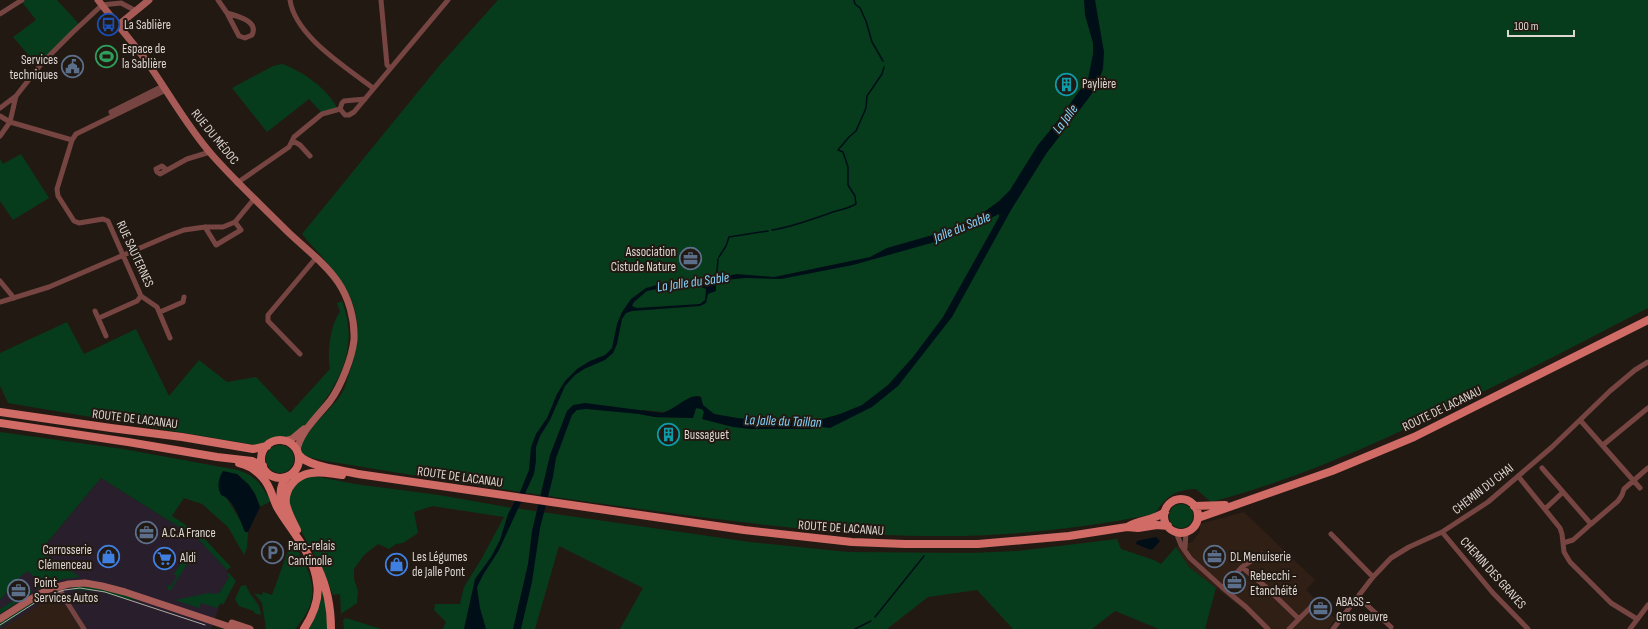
<svg xmlns="http://www.w3.org/2000/svg" width="1648" height="629" font-family="'Sofia Sans Condensed',sans-serif">
	<style>
		.commercial { fill: #291e2c }
		.built { fill: #2f1f15 }
		.green { fill: #063c1c; fill-rule: evenodd }
		.water { fill: #000e18; fill-rule: evenodd }
		.lines { fill: none; stroke-linecap: round; stroke-linejoin: round }
		.stream { stroke: #000e18; stroke-width: 1.5 }
		.street { stroke: #764542; stroke-width: 5 }
		.secondary { stroke: #a85b56; stroke-width: 7 }
		.primary { stroke: #d06b66; stroke-width: 8 }
		.tram { stroke: #b1aaa4; stroke-width: 1 }
		.labels { text-anchor: middle; dominant-baseline: central; stroke-width: 4; stroke-linejoin: round; paint-order: stroke }
		.poi-label { font-size: 13px; fill: #ddd6d1; stroke: #231913; text-anchor: start }
		.street-label { font-size: 13px; fill: #ddd6d1; stroke: #231913 }
		.water-label { font-size: 14px; font-style: italic; fill: #84d3fb; stroke: #231913 }
	</style>
	<rect width="100%" height="100%" fill="#231913"/>
	<path class="commercial" d="M101,478L198,539L228,571L227,573L229,577L220,592L218,610L211,629H0V600Z"/>
	<path class="built" d="M1244,512L1315,580L1306,590L1336,619L1328,629H1264L1243,609L1189,567L1176,547L1192,542L1200,532V524Z
		M47,600L66,606L80,629H1Z"/>
	<path class="green" d="M26,0H57L79,24L38,66L13,37L36,20L22,2Z
		M498,0H1648V308C1585,341 1522,373 1458,404C1378,443 1298,479 1211,502L1196,489C1173,490 1167,497 1154,514C1080,529 1005,537 929,536C830,535 731,521 633,508C530,494 428,478 326,461L308,457L301,452C299,443 305,437 310,431C319,417 336,405 343,391C346,386 347,379 349,374C361,341 362,311 341,281C330,264 315,250 302,234L439,66ZM697,396L701,397C702,415 723,416 737,418L729,426L703,419L704,412L702,409L696,408L693,418L655,417L639,414L642,410L664,412L675,408L684,401Z
		M282,64C301,70 329,90 337,108L321,112L309,99L267,132L232,88L273,66Z
		M21,154L49,198L13,220L0,201V159L3,164Z
		M342,301C359,345 341,382 313,416C307,423 299,433 291,437C285,439 279,436 273,438C266,441 263,445 256,445L8,403L0,386V353L67,322L84,354L136,329L169,396L199,360L227,382L256,377L290,413L330,369C327,354 330,325 340,312L337,303Z
		M0,432L123,449L238,470C258,477 260,484 271,501L260,507L255,494L249,485L237,474L221,495L226,497L241,522L245,532H248L247,548L244,555L228,527L202,504L184,498L172,516L201,535L231,567L227,570L198,539L101,478L41,550L48,556L80,577L62,579L39,589L37,587L40,583L28,571L21,576L0,600Z
		M266 459a14 14 0 1 1 28 0a14 14 0 1 1-28 0Z
		M314,476L355,484L439,495L507,507L750,542L848,552L971,553L1017,551L1117,539L1121,549L1154,560L1161,564L1176,547L1189,567L1216,588L1205,629H1159L1115,611L1092,629H1013L977,590L928,597L887,629H620L643,588L559,546L535,629H443L446,622L434,610L435,604H460L464,587L482,558L504,517L432,506L414,512L418,533L403,543L396,544L389,549L378,544L364,555L354,569V579L358,591L357,603L341,614L340,594L333,595L324,572L291,513L289,499L291,492L299,480Z
		M1169 516a12 12 0 1 1 24 0a12 12 0 1 1-24 0Z
		M292,540C311,574 325,595 295,629H266L262,603L254,593L262,595L263,592L272,595Z
		M184,558L189,561L170,591L167,589L168,585L171,586L177,576L174,574Z
		M227,573H229L236,581L223,605L221,603L217,608L201,603L199,608L175,600L209,593L216,594L220,592L229,577Z
		M320,577L324,592L329,629H309L319,607Z
		M246,585C249,596 261,603 261,615L254,613V611L239,606L235,599L241,586Z
		M88,586L111,591L147,602L132,599L131,601L99,591L71,590V587Z
		M31,590L32,592L0,614V609Z
		M48,593L50,596L39,600L0,627V623L38,598Z
		M346,618L381,629H344L343,620Z"/>
	<path class="water" d="M1084,0H1095L1104,52L1103,69L1099,79L1091,95L1046,154L1011,210L952,317L898,386L872,407L830,428L821,427L810,429H751L733,427L702,419L704,412L702,409L696,408L693,418L655,417L639,414L586,409L577,410L572,415L556,458L553,477L540,528L532,582L521,629H513L528,564L532,531L550,455L567,411L573,405L585,403L662,413C675,410 689,392 701,397L703,405L714,414L737,418L760,420H819L840,414L862,405L888,385L913,357L943,317L999,217V214L949,238L853,265L781,279L745,278L716,281V291L708,294L706,303L700,306L632,311L626,313L622,319L617,344L613,353L605,360L584,369L575,375L565,386L550,420L540,436L536,447V461L534,474L499,550L483,575L477,587L480,608L486,629H464L475,579L491,557L500,540L508,514L520,492L529,470L531,447L536,434L547,418L557,394L565,381L577,369L590,361L605,355L612,348L617,324L622,312L631,299L646,288L657,285L679,281H703L737,274L774,277L870,257L887,248L950,230L984,212L999,201L1010,190L1038,145L1056,123L1088,79L1093,54V43L1085,15ZM681,284L697,285L706,289L705,300L700,304L637,308L632,306L634,302L647,291Z
		M223,471L237,474L249,485L255,494L260,507L248,532H245C240,520 234,499 221,495C217,487 218,479 223,471Z
		M1156,537L1160,541L1154,548L1151,550L1136,544L1137,541Z"/>
	<g class="lines">
		<path class="stream" d="M854,0L855,4L860,8L866,21L872,42L883,61
			M772,230C792,227 810,220 830,213C839,210 847,209 856,204L855,196L848,185V167L843,152L838,150L849,137L856,131L866,108L867,96L882,74L884,67
			M719,257L726,246L729,237L768,231
			M712,280L717,271L718,259
			M875,617L924,556
			M855,629L871,621"/>
		<path class="street" d="M218,0L227,13L239,36L245,38L252,35C259,21 237,16 227,13
			M290,0C295,36 346,67 373,88
			M381,0L387,65L390,68
			M0,14L22,0
			M166,90L76,134L72,140L57,189L58,196L74,221L79,223L103,219L108,221L141,296L157,307L170,338
			M365,99L344,101L342,103L340,109L345,115H349L354,112L448,0
			M0,108L16,96
			M0,116L10,122L72,140
			M113,116L111,112L163,86
			M0,136L10,122L16,96L42,63L73,32L102,5L121,3L136,11
			M293,141L300,145L310,156
			M167,170L162,166L156,169L157,172L160,174L187,159L210,152
			M237,183L289,147L294,137L322,114L340,109
			M205,227L216,245L241,230L235,222
			M0,281L14,298
			M0,302L49,287L168,236L184,230L205,227H223L235,222L254,199
			M95,311L106,336
			M160,312L183,302L184,297
			M99,318L137,301L141,296
			M300,354L268,321V315L316,258
			M1580,420L1640,488
			M1603,445L1648,408
			M1542,468L1563,492L1545,509
			M1518,476L1560,528L1562,534L1564,552L1570,562L1611,603L1637,619
			M1563,492L1591,524L1618,501L1622,495L1624,489L1648,468
			M1176,532L1181,545L1190,558L1223,588L1246,607L1268,629
			M1442,532L1493,593L1528,629
			M1331,534L1373,577
			M1563,543L1573,540L1591,524
			M1185,548L1186,532
			M1242,567L1267,588L1299,619
			M59,586L63,596L84,629
			M1223,588L1242,567L1262,554L1277,560
			M1358,597L1391,627
			M1289,629L1316,602
			M1333,629L1373,577L1391,558L1409,547L1442,532L1488,502L1552,447L1610,391L1635,370L1648,362
			M1630,629L1648,605"/>
		<path class="secondary" d="M98,0C114,21 131,40 147,62C169,93 187,127 213,156C237,183 263,207 289,233C306,249 325,263 338,282C349,298 355,320 354,340C352,358 341,386 330,401C319,415 299,433 297,451
			M116,27L149,0
			M284,441L292,439L304,429
			M0,619L36,596L49,589L69,584L85,583L102,586L125,592L236,629
			M232,623L250,629"/>
		<path class="primary" d="M0,412L111,428L182,437L253,449L267,446
			M0,423L128,442L217,457L252,461L263,466
			M261 459a19 19 0 1 1 38 0a19 19 0 1 1-38 0Z
			M299,455C308,467 343,470 358,474L744,530L852,542L905,544H978L1069,536L1127,527L1138,528L1157,525L1168,526
			M239,463C248,465 256,470 262,477C271,486 272,497 277,507C291,531 314,554 317,583C320,599 313,615 304,629
			M1164 516a17 17 0 1 1 34 0a17 17 0 1 1-34 0Z
			M1194,506L1225,505
			M286,513C280,501 277,488 287,477
			M1198,518L1332,471L1414,437L1648,320
			M1129,526C1140,520 1154,520 1165,512
			M297,530C293,522 288,513 286,504C284,489 296,475 311,473C321,471 332,474 342,475
			M318,568C327,587 331,608 331,629"/>
		<path class="tram" d="M0,625L44,597L64,590L80,588L105,592L205,625"/>
	</g>
	<defs>
		<symbol id="bus-ring" viewBox="-11 -11 22 22"><circle r="9.5" fill="#231913" stroke="#1a4fb4" stroke-width="1.5"/><path d="M-5-6H5V4H4V6H2V4H-2V6H-4V4H-5ZM-3.5-4V0h7V-4ZM-3.5 1.2v1.5H-2V1.2ZM2 1.2v1.5H3.5V1.2Z" fill="#1a4fb4"/></symbol>
		<symbol id="stadium-ring" viewBox="-11 -11 22 22"><circle r="9.5" fill="#231913" stroke="#2e9e5b" stroke-width="1.5"/><path d="M0-5a6.5 5 0 1 0 0 10a6.5 5 0 1 0 0-10ZM-3.5-1.8h7v3.6h-7Z" fill="#2e9e5b"/></symbol>
		<symbol id="civic-ring" viewBox="-11 -11 22 22"><circle r="9.5" fill="#231913" stroke="#5c6f8a" stroke-width="1.5"/><path d="M-.6-6.5H3V-4.5H.6V-3L4-1V1h2V6H-6V1h2V-1L-.6-3ZM-1.2 2.5V6h2.4V2.5Z" fill="#5c6f8a"/></symbol>
		<symbol id="building-ring" viewBox="-11 -11 22 22"><circle r="9.5" fill="#231913" stroke="#0f9aa8" stroke-width="1.5"/><path d="M-4-6H4V6H1V3H-1V6H-4ZM-2.5-4.3h1.7v1.8h-1.7ZM.8-4.3h1.7v1.8H.8ZM-2.5-1h1.7V.8h-1.7ZM.8-1h1.7V.8H.8Z" fill="#0f9aa8"/></symbol>
		<symbol id="office-ring" viewBox="-11 -11 22 22"><circle r="9.5" fill="#231913" stroke="#5c6f8a" stroke-width="1.5"/><path d="M-6-3h4V-5.5h4V-3h4V5H-6ZM-1-4.5V-3h2v-1.5ZM-6 0V1H6V0Z" fill="#5c6f8a"/></symbol>
		<symbol id="parking-ring" viewBox="-11 -11 22 22"><circle r="9.5" fill="#231913" stroke="#5c6f8a" stroke-width="1.5"/><path d="M-3.5-5.5H1a3.5 3.5 0 0 1 0 7H-1V5.5H-3.5ZM-1-3.4V-.6H.8a1.4 1.4 0 0 0 0-2.8Z" fill="#5c6f8a"/></symbol>
		<symbol id="shop-ring" viewBox="-11 -11 22 22"><circle r="9.5" fill="#231913" stroke="#3f7fe0" stroke-width="1.5"/><path d="M-5-2.5h2.3a2.7 3.5 0 0 1 5.4 0H5L5.5 6h-11ZM-1.5-2.5h3a1.5 2.3 0 0 0-3 0Z" fill="#3f7fe0"/></symbol>
		<symbol id="supermarket-ring" viewBox="-11 -11 22 22"><circle r="9.5" fill="#231913" stroke="#3f7fe0" stroke-width="1.5"/><path d="M-6-5.5h2.5l.6 2H6L4.5 2H-2.5L-4.4-4H-6ZM-1.5 3.2a1.3 1.3 0 1 0 .1 0ZM3 3.2a1.3 1.3 0 1 0 .1 0Z" fill="#3f7fe0"/></symbol>
	</defs>
	<g fill-rule="evenodd">
		<use href="#bus-ring" x="96" y="12" width="25" height="25"/>
		<use href="#stadium-ring" x="94" y="44" width="25" height="25"/>
		<use href="#civic-ring" x="60" y="54" width="25" height="25"/>
		<use href="#building-ring" x="1054" y="72" width="25" height="25"/>
		<use href="#office-ring" x="678" y="246" width="25" height="25"/>
		<use href="#building-ring" x="656" y="422" width="25" height="25"/>
		<use href="#office-ring" x="134" y="520" width="25" height="25"/>
		<use href="#parking-ring" x="260" y="540" width="25" height="25"/>
		<use href="#shop-ring" x="96" y="544" width="25" height="25"/>
		<use href="#office-ring" x="1202" y="544" width="25" height="25"/>
		<use href="#supermarket-ring" x="152" y="546" width="25" height="25"/>
		<use href="#shop-ring" x="384" y="552" width="25" height="25"/>
		<use href="#office-ring" x="1222" y="570" width="25" height="25"/>
		<use href="#office-ring" x="6" y="578" width="25" height="25"/>
		<use href="#office-ring" x="1308" y="596" width="25" height="25"/>
	</g>
	<g class="labels">
		<g class="poi-label">
			<text x="124" y="25">La Sablière</text>
			<text x="122" y="49">Espace de<tspan x="122" dy="15">la Sablière</tspan></text>
			<text x="58" y="60" text-anchor="end">Services<tspan x="58" dy="15">techniques</tspan></text>
			<text x="1082" y="84">Paylière</text>
			<text x="676" y="252" text-anchor="end">Association<tspan x="676" dy="15">Cistude Nature</tspan></text>
			<text x="684" y="435">Bussaguet</text>
			<text x="162" y="533">A.C.A France</text>
			<text x="288" y="546">Parc-relais<tspan x="288" dy="15">Cantinolle</tspan></text>
			<text x="92" y="550" text-anchor="end">Carrosserie<tspan x="92" dy="15">Clémenceau</tspan></text>
			<text x="412" y="557">Les Légumes<tspan x="412" dy="15">de Jalle Pont</tspan></text>
			<text x="1230" y="557">DL Menuiserie</text>
			<text x="180" y="558">Aldi</text>
			<text x="1250" y="576">Rebecchi -<tspan x="1250" dy="15">Etanchéité</tspan></text>
			<text x="34" y="583">Point<tspan x="34" dy="15">Services Autos</tspan></text>
			<text x="1336" y="602">ABASS -<tspan x="1336" dy="15">Gros oeuvre</tspan></text>
		</g>
		<g class="street-label">
			<text transform="translate(215 137) rotate(51)">RUE DU MÉDOC</text>
			<text transform="translate(135 254) rotate(65)">RUE SAUTERNES</text>
			<text transform="translate(1442 409) rotate(-26)">ROUTE DE LACANAU</text>
			<text transform="translate(135 419) rotate(7)">ROUTE DE LACANAU</text>
			<text transform="translate(460 477) rotate(8)">ROUTE DE LACANAU</text>
			<text transform="translate(1483 489) rotate(-38)">CHEMIN DU CHAI</text>
			<text transform="translate(841 528) rotate(4)">ROUTE DE LACANAU</text>
			<text transform="translate(1493 573) rotate(48)">CHEMIN DES GRAVES</text>
		</g>
		<g class="water-label">
			<text transform="translate(1065 119) rotate(-53)">La Jalle</text>
			<text transform="translate(962 227) rotate(-22)">Jalle du Sable</text>
			<text transform="translate(693 282) rotate(-8)">La Jalle du Sable</text>
			<text transform="translate(783 421) rotate(2)">La Jalle du Taillan</text>
		</g>
	</g>
	<path d="M1508 30v6h66v-6" fill="none" stroke="#ddd6d1" stroke-width="2"/>
	<text x="1514" y="30" font-size="12" fill="#ddd6d1" stroke="#231913" stroke-width="3" paint-order="stroke">100 m</text>
</svg>
